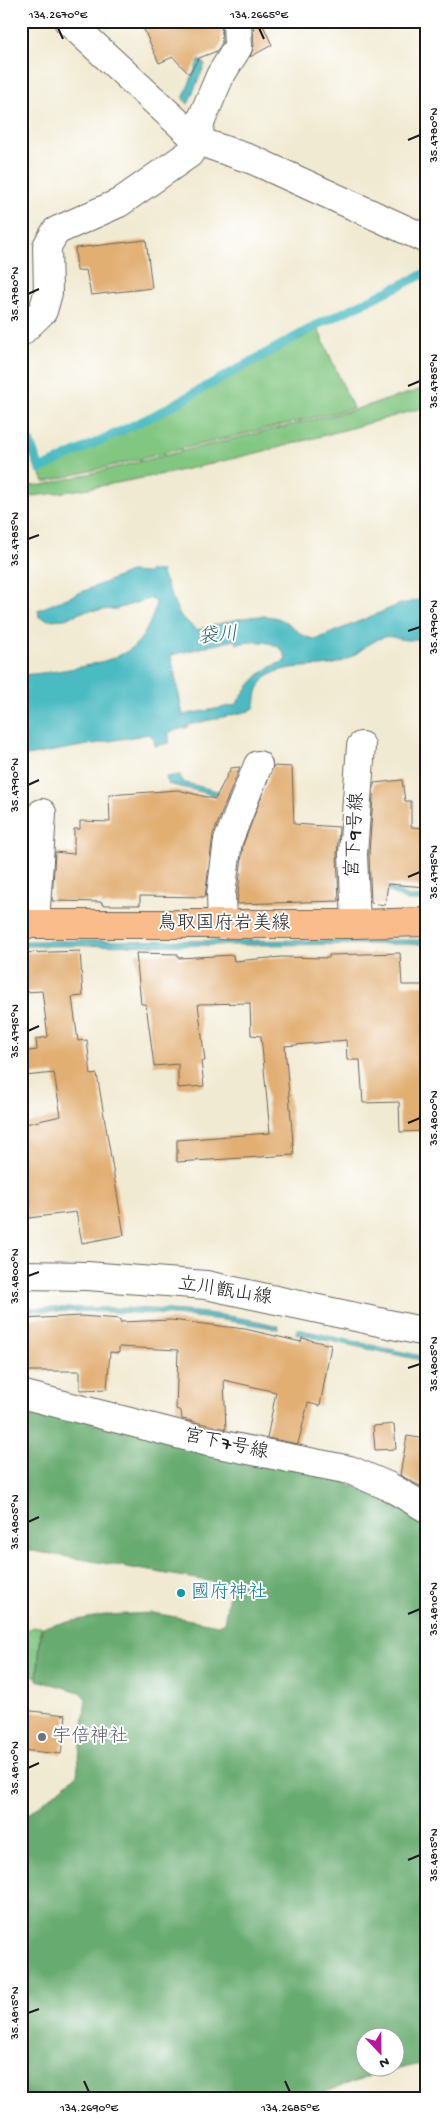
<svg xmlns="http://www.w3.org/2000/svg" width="447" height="2120" font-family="'Gochi Hand','Klee One',sans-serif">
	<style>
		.green { fill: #81c681; stroke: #4e714e }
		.forest { fill: #68ab6f; stroke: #426446; fill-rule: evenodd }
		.water { fill: #4cbbc2; stroke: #346c6f; fill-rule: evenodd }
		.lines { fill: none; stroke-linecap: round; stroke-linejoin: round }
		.stream { stroke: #4cbbc2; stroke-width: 9 }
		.building { fill: #e2af73 }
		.minor-casing { stroke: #67645c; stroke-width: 30 }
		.major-casing { stroke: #67645c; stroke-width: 30 }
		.minor { stroke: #fff; stroke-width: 28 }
		.major { stroke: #f9bc8a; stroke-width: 28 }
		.ticks { fill: none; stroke: #1c1c1c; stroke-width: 2 }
		.culture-dot { fill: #0f9aa8; stroke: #fff; stroke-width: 2 }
		.worship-dot { fill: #6b7280; stroke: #fff; stroke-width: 2 }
		.labels { text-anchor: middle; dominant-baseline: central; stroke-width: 4; stroke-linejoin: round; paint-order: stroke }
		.street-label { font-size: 19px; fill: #1c1c1c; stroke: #fff }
		.culture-label { font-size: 19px; fill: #0d838f; stroke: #fff; text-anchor: start }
		.worship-label { font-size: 19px; fill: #5b616d; stroke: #fff; text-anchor: start }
		.water-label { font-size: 20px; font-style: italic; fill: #326467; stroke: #fff }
		.neatline { fill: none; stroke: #1c1c1c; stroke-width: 2 }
		.ticks-label { font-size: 12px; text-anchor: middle; fill: #1c1c1c }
	</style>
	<rect width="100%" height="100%" fill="#fff"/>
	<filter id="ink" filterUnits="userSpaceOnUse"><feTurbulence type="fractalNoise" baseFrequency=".02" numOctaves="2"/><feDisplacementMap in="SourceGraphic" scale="10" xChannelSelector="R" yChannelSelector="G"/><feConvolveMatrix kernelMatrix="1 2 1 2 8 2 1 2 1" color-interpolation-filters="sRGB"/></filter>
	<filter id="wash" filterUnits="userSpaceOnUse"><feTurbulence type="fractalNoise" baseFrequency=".0096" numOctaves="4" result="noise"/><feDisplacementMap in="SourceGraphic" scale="20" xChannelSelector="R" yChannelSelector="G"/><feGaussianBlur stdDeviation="1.12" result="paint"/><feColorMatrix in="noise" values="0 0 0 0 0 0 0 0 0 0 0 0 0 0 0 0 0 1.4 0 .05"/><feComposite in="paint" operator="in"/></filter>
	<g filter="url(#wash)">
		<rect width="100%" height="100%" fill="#f1ead2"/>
		<path class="green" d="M318,329L353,408L44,482L40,472L161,416Z
			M426,388V407C327,435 228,463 127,481C91,488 57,494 21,497V486L43,485L353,410Z
			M33,1627H41L37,1677L21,1671C21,1654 15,1635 33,1627Z"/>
		<path class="forest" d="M21,1405L305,1467L426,1514V2063L372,2075L307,2099H21V1820L77,1775L86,1699L80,1692L37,1680L42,1627L104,1615L154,1613L218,1625L224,1622L230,1589L226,1584L21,1549ZM364,2038H394V2068H364Z"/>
		<path class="water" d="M199,60L205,64L188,104L183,99Z
			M151,571H161L180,616L197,630C221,624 257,610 280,619C296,626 300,639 317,639L398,605L426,598V638C420,639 413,640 407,640C399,640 391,635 384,637C367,642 355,658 338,663C314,671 271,659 258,689C256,694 256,702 254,708L249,711L188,725V727L169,732V743L155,746L154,739L149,734L21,757V675C49,673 113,665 133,647C145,637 153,618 156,603L151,598L117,609L85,611L65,619L48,620L39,617L38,610L130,572L147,573ZM235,640L237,644C252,641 280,638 286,658L284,662C262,667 247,686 236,705L183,715L171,655Z
			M180,775L182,782L236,796L235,800L168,784L166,777Z
			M366,875L408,897H426V901H407L365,879Z
			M426,940V944L21,946V941Z
			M21,1308C107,1308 195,1305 279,1326L278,1329C194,1312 107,1311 21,1311Z
			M297,1329L426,1357V1361L296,1334Z"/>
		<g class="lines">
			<path class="stream" d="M21,428L27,435L40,469L155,415L317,325L426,273"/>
		</g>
		<g id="blocks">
			<path class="building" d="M140,21H221L222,43L217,51L199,58L189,74L173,57L159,63Z
				M253,21H261L272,45L250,57L254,46Z
				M146,240L152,288L91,295L86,270L77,271L75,248Z
				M273,766L292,767L294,824L339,827L337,855L339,901L237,904L243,845Z
				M240,767L213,835L205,897L140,896V905H102V902L52,901L55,852L74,854V829H80V821L110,822L109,795L178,790L215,799L231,768Z
				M402,780L405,801H411V827L426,828V887L388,884L385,905L371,903L369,854L374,783Z
				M80,951L83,996L72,997L78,1041L87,1040L91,1075L97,1074L124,1235L82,1243L76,1212L21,1219V1125L61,1116L54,1073L25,1076L21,1052L37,1050L36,1039L48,1037L42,991L25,992L22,953Z
				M136,953L178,954V958L233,955L234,961L282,957L329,958V955L400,953L402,985H426V1131L400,1132L399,1102L363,1103L360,1060H347L346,1040L285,1046L294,1155L177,1162V1140L270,1133L261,1036L251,1035L250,1003L198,1004L205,1061H201L204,1086L178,1088V1064L154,1066L146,1004H141Z
				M81,1316L120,1319V1322L171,1320L245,1329L301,1342L302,1338L331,1345L320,1406L308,1403L298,1444L267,1438L276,1392L224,1380L226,1429L182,1419L181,1411L176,1409L178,1350L119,1347V1353L110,1352L107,1389L80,1390V1371H25L23,1319Z
				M394,1424L396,1449L375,1450L373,1426Z
				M407,1436L426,1439V1487L418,1485L400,1475Z
				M23,1710L66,1715L61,1754L21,1750Z"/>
		</g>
	</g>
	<g filter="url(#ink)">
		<use href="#blocks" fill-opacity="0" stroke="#67645c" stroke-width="1"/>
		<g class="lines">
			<defs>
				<path id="minor" d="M68,21L198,141L253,160L426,239
					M21,332L43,311L48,293L47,246L56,231L119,203L189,154L198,141L200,123L220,76L238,47L237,21
					M35,924L42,813
					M356,924L353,854L361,746
					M222,925L221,894L228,841L258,765
					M21,1275L87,1276L206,1285L426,1332
					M21,1394L208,1442L350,1470L390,1487L426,1508"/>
				<path id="major" d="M21,924H356L426,922"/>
			</defs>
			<use href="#minor" class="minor-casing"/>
			<use href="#major" class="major-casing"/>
			<use href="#minor" class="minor"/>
			<use href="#major" class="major"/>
		</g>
	</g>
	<path class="ticks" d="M58,28L63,39M259,28L264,39M408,140L420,135M28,294L39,289M408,386L420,381M28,539L39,535M408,631L420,627M28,785L39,780M408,877L420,872M28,1031L39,1026M408,1123L420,1118M28,1276L39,1272M408,1368L420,1364M28,1522L39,1517M408,1614L420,1609M28,1768L39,1763M408,1860L420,1855M28,2013L39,2009M84,2081L89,2092M285,2081L290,2092"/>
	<circle class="culture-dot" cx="181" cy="1593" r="5"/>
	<circle class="worship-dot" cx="42" cy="1737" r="5"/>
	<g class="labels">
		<g class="street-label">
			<text transform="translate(356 835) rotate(-87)">宮下9号線</text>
			<text x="224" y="924">鳥取国府岩美線</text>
			<text transform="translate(225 1292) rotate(9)">立川甑山線</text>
			<text transform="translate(226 1445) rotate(12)">宮下7号線</text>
		</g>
		<g class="culture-label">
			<text x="191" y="1593">國府神社</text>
		</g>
		<g class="worship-label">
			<text x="52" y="1737">宇倍神社</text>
		</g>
		<g class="water-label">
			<text transform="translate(218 637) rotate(-5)">袋川</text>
		</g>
	</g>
	<rect width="447" height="2120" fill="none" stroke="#fff" stroke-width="55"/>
	<g transform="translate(380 2052) rotate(158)"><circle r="24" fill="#ffffff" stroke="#a4a4a4"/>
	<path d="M0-4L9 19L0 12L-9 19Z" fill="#b5179e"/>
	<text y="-8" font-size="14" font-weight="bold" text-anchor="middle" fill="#1c1c1c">N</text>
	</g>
	<rect x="28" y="28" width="392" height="2064" class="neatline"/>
	<g class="ticks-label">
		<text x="58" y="18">134.2670°E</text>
		<text x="259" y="18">134.2665°E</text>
		<text transform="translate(433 135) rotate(-90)" y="4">35.4780°N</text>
		<text transform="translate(14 294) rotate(-90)" y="4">35.4780°N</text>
		<text transform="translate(433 381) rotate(-90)" y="4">35.4785°N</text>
		<text transform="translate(14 539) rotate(-90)" y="4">35.4785°N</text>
		<text transform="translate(433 627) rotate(-90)" y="4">35.4790°N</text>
		<text transform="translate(14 785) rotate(-90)" y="4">35.4790°N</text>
		<text transform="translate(433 872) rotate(-90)" y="4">35.4795°N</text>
		<text transform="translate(14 1031) rotate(-90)" y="4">35.4795°N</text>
		<text transform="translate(433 1118) rotate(-90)" y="4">35.4800°N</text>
		<text transform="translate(14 1276) rotate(-90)" y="4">35.4800°N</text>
		<text transform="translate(433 1364) rotate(-90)" y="4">35.4805°N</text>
		<text transform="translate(14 1522) rotate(-90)" y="4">35.4805°N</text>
		<text transform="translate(433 1609) rotate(-90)" y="4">35.4810°N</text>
		<text transform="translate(14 1768) rotate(-90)" y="4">35.4810°N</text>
		<text transform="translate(433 1855) rotate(-90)" y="4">35.4815°N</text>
		<text transform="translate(14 2013) rotate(-90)" y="4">35.4815°N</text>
		<text x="89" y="2111">134.2690°E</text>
		<text x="290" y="2111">134.2685°E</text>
	</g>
</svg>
